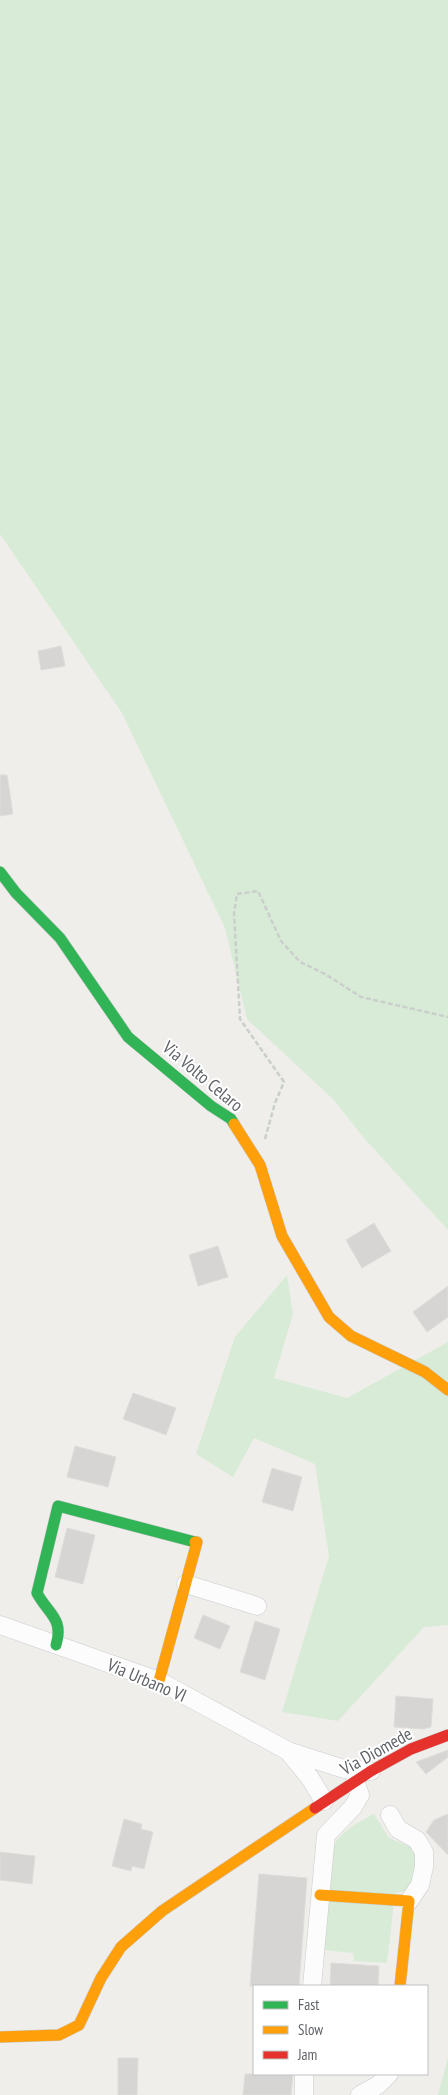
<svg xmlns="http://www.w3.org/2000/svg" width="448" height="2095" font-family="'PT Sans Narrow',sans-serif">
	<style>
		.green { fill: #d8ebd6 }
		.building { fill: #d6d5d3; stroke: #deddd9 }
		.lines { fill: none; stroke-linecap: round; stroke-linejoin: round }
		.street-casing { stroke: #cbcccc; stroke-width: 19 }
		.fast-casing { stroke: #cacacb; stroke-width: 12 }
		.slow-casing { stroke: #cacacb; stroke-width: 12 }
		.jam-casing { stroke: #cacacb; stroke-width: 12 }
		.path { stroke: #cacfcc; stroke-width: 2.5; stroke-dasharray: 5 2.5; stroke-linecap: butt }
		.street { stroke: #fdfcfc; stroke-width: 18 }
		.fast { stroke: #30b455; stroke-width: 11 }
		.slow { stroke: #ff9f0a; stroke-width: 11 }
		.jam { stroke: #e5322d; stroke-width: 11 }
		.labels { text-anchor: middle; dominant-baseline: central; stroke-width: 4; stroke-linejoin: round; paint-order: stroke }
		.street-label { font-size: 18px; fill: #5f6368; stroke: #fff }
	</style>
	<rect width="100%" height="100%" fill="#efeeea"/>
	<path class="green" d="M0,0H448V1230L363,1137L334,1100L247,1019L225,928L122,713L0,534Z
		M287,1275L293,1314L274,1378L347,1398L448,1342V1625L424,1627L338,1721L282,1712L329,1556L315,1464L254,1438L233,1477L196,1454L235,1337Z
		M374,1814L389,1838L416,1849L414,1882L408,1891L395,1893L387,1963L354,1961L353,1953L323,1950L331,1850C341,1831 355,1824 374,1814Z
		M448,2058V2095H438Z"/>
	<path class="building" d="M61,646L65,666L41,670L38,651Z
		M0,775H7L13,814L0,816Z
		M374,1223L391,1251L362,1268L346,1240Z
		M218,1246L228,1277L198,1286L189,1255Z
		M448,1286V1317L427,1332L413,1312Z
		M133,1393L176,1408L166,1435L123,1419Z
		M75,1446L116,1457L108,1487L67,1477Z
		M272,1468L302,1477L293,1511L262,1502Z
		M67,1528L95,1535L83,1584L55,1577Z
		M203,1615L230,1626L220,1649L194,1638Z
		M255,1621L280,1629L265,1680L240,1672Z
		M396,1696L433,1699L431,1727L424,1729L394,1727Z
		M448,1750V1757L426,1774L416,1762Z
		M448,1814V1855L426,1832L434,1820Z
		M124,1819L142,1824L141,1829L153,1832L144,1869L132,1866L131,1871L112,1866Z
		M0,1852L35,1856L32,1884L0,1880Z
		M259,1874L307,1878L299,1986H250Z
		M331,1963L379,1966L378,1986H330Z
		M118,2058H138L137,2095H118Z
		M245,2074H293L291,2095H243Z"/>
	<g class="lines">
		<defs>
			<path id="street" d="M186,1584L257,1606
				M0,1625L159,1681L288,1751L344,1769L371,1771
				M288,1751L310,1778L324,1801
				M390,1815L398,1829L417,1840L424,1852V1867L420,1885L409,1901
				M312,1986L326,1835L353,1807L360,1795L355,1782
				M304,2095V2074
				M360,2095L378,2085L389,2074"/>
			<path id="fast" d="M0,872L16,893L60,938L128,1037L211,1106L231,1119L234,1124
				M56,1645C64,1618 48,1614 37,1593L58,1506L195,1542"/>
			<path id="slow" d="M234,1124L260,1165L282,1236L329,1317L351,1336L425,1372L448,1390
				M159,1681L197,1542H195
				M320,1895L409,1901L400,1986
				M0,2037L59,2035L79,2025L101,1978L121,1947L162,1911L315,1808"/>
			<path id="jam" d="M315,1808L371,1771L411,1749L448,1735"/>
		</defs>
		<use href="#street" class="street-casing"/>
		<use href="#fast" class="fast-casing"/>
		<use href="#slow" class="slow-casing"/>
		<use href="#jam" class="jam-casing"/>
		<path class="path" d="M265,1139L275,1103L284,1082L240,1019L234,913L237,894L258,891L281,941L300,962L325,974L361,997L448,1017"/>
		<use href="#street" class="street"/>
		<use href="#fast" class="fast"/>
		<use href="#slow" class="slow"/>
		<use href="#jam" class="jam"/>
	</g>
	<g class="labels">
		<g class="street-label">
			<text transform="translate(203 1076) rotate(40)">Via Volto Celaro</text>
			<text transform="translate(147 1680) rotate(23)">Via Urbano VI</text>
			<text transform="translate(376 1751) rotate(-29)">Via Diomede</text>
		</g>
	</g>
	<rect x="253" y="1985" width="175" height="90" fill="#ffffff" stroke="#bfc1c3"/>
	<rect x="263" y="2001" width="25" height="8" fill="#30b455" stroke="#bfc1c3"/>
	<text x="298" y="2010" font-size="15" fill="#5f6368">Fast</text>
	<rect x="263" y="2026" width="25" height="8" fill="#ff9f0a" stroke="#bfc1c3"/>
	<text x="298" y="2035" font-size="15" fill="#5f6368">Slow</text>
	<rect x="263" y="2051" width="25" height="8" fill="#e5322d" stroke="#bfc1c3"/>
	<text x="298" y="2060" font-size="15" fill="#5f6368">Jam</text>
</svg>
